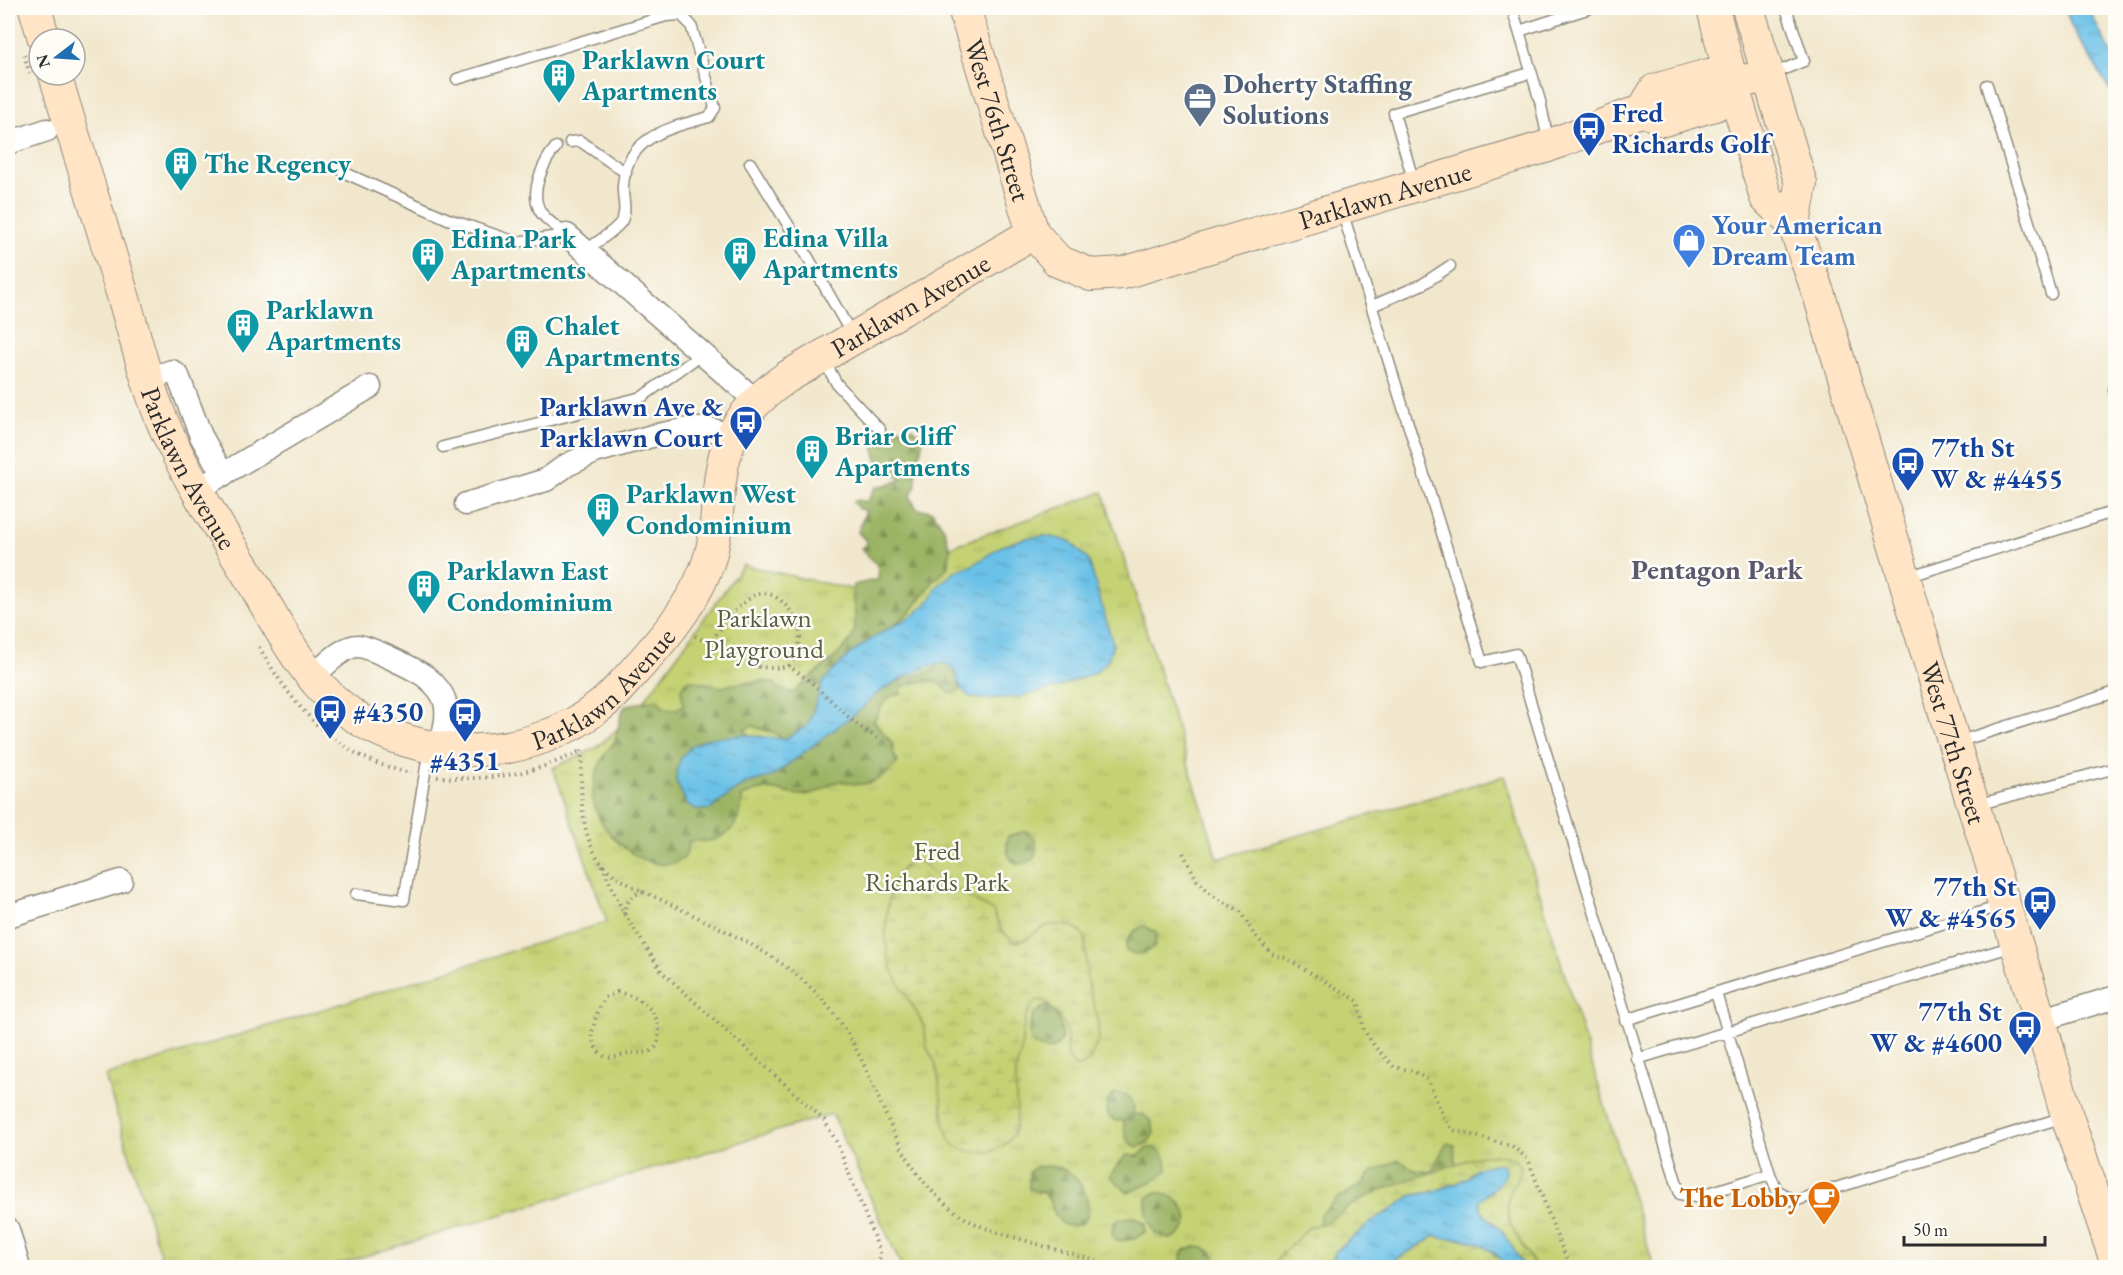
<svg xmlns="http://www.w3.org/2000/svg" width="2123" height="1275" font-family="'EB Garamond',serif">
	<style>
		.grass { fill: url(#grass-tufts); stroke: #787e4f; stroke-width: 1.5 }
		.forest { fill: url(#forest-firs); stroke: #647048; stroke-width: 1.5; fill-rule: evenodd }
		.wetland { fill: url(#wetland-marsh); stroke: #787e4f; stroke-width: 1.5 }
		.water { fill: url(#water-ripples); stroke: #4a7689; stroke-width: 1.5 }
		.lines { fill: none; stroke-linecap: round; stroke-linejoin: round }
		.lane-casing { stroke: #8e897c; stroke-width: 13 }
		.street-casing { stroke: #8e897c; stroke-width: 25 }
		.secondary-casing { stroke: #8e897c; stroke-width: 34 }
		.path { stroke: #8e897c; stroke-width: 4; stroke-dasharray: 1.5 4.5; stroke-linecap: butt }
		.lane { stroke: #fff; stroke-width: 10 }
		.street { stroke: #fff; stroke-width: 22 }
		.secondary { stroke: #ffe4c6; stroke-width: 32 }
		.labels { text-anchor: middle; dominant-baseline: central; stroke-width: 5; stroke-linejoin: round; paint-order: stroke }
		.culture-label { font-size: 27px; font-weight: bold; fill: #0d838f; stroke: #fdfcf7; text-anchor: start }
		.service-label { font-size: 27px; font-weight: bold; fill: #4e5e75; stroke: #fdfcf7; text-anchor: start }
		.transit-label { font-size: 27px; font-weight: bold; fill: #164399; stroke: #fdfcf7; text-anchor: start }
		.street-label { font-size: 27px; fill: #2b2b2b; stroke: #fdfcf7 }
		.shop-label { font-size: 27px; font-weight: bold; fill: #366cbe; stroke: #fdfcf7; text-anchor: start }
		.park-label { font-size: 27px; fill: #595d41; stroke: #fdfcf7 }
		.food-label { font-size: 27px; font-weight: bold; fill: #c56008; stroke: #fdfcf7; text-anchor: end }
		.neighbourhood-label { font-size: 28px; font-weight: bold; fill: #5c596f; stroke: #fdfcf7 }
	</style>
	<defs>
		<pattern id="grass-tufts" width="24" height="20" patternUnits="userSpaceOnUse" patternTransform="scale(1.5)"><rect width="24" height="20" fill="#c5d273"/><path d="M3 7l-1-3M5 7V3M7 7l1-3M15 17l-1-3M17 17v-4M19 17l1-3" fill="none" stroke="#a9b464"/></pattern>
		<pattern id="forest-firs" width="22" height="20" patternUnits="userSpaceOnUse" patternTransform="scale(1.5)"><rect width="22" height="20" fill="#9cb465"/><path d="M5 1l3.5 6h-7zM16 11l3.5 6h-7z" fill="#7f9353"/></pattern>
		<pattern id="wetland-marsh" width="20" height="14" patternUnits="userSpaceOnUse" patternTransform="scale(1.5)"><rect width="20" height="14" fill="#c5d273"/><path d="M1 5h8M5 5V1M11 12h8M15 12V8" fill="none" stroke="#a9b464"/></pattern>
		<pattern id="water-ripples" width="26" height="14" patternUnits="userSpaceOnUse" patternTransform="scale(1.5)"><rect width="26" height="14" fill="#6ac1e7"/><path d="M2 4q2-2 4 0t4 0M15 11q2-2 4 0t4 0" fill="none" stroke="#579dbb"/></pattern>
	</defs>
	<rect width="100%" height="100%" fill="#fdfcf7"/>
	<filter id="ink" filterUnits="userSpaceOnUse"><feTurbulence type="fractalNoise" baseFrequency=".0167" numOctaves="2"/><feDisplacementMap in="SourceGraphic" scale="12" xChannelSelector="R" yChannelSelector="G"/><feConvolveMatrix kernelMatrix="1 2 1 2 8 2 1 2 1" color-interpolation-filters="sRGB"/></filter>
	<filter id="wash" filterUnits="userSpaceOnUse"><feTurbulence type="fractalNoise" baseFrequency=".008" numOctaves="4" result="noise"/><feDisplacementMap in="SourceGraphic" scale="24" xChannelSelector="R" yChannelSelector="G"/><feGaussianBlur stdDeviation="1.35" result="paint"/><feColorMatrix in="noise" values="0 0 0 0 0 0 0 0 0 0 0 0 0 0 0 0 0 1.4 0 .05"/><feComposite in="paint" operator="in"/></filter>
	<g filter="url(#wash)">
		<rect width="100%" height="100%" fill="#f1e7cc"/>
		<path class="grass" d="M1103,492L1218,859L1504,776L1654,1267H902L832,1114L329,1267H164L105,1076L607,922L553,768L596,748L636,712L743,565L895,599L953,546Z"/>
		<path class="forest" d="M884,427L913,428L923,440L916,470V485L910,496L917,509L932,511L944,528L950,549L949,566L932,583L912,610L893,626L873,689L934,670L939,656L958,657L966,685L954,694L949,693C935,673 922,682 902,686L901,694C885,694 881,708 874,721L892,743L894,754L898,762C887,775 872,786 854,784C847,783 842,780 836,782C827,785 820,793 810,794C783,799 775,779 742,797C742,820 732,837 708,841C701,842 696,839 689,842L685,857C677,861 668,866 659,864C629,859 594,826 593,795C593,780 600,763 607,751C610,747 614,744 615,740C620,728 618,715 626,705L657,700L666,709H677L683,705L681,689L684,683L691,680L722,687L733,684L764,681L774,683L777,688L794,693C807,677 849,652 854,632C859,617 850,600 853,585L879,579L877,565L861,548L867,545V542L858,532L866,510L859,509L853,502L858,500L867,502L875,488L901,480L899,477C877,468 875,459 872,436ZM753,726L776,734L790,745L751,736L744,730Z
			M1025,831C1036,837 1040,847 1033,859C1013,873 1004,854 1008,836Z
			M1144,926L1156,932L1157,935L1154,948C1144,953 1136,957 1126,951C1124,940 1134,929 1144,926Z
			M1048,1005C1060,1019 1072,1044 1048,1050L1035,1046C1023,1029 1030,1013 1048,1005Z
			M1115,1093C1130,1093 1136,1101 1133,1115L1143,1114L1151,1121L1154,1133L1148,1143L1139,1147C1125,1145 1124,1133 1124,1121H1116L1109,1117C1104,1107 1107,1099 1115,1093Z
			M1446,1143L1454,1145L1458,1191L1354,1267L1296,1268L1320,1231V1215L1338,1198L1362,1184L1371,1172L1399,1160L1414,1170L1431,1172Z
			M1148,1147C1162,1148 1167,1156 1167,1170C1161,1177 1136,1191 1127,1192L1110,1176L1126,1155L1139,1156Z
			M1047,1166C1055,1167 1063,1168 1070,1173C1088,1185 1102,1232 1064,1225C1051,1216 1053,1198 1043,1193C1039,1191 1033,1191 1029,1189V1172L1036,1167Z
			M1156,1192C1183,1195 1203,1225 1171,1239L1155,1234C1150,1223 1143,1208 1148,1197Z
			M1133,1216L1146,1224L1145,1232L1134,1239L1115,1241L1112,1234L1114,1221Z
			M1194,1247C1205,1247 1212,1250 1217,1260L1213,1267H1182L1181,1256L1184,1250Z
			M1049,1258L1065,1262L1068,1267H1030L1039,1260Z"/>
		<path class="wetland" d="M912,860L921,862L946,884L993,911L1002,931L1013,941C1030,943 1035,928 1050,925C1058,923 1067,926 1075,927L1085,937L1087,979L1097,1016L1099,1039L1088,1062L1080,1067H1075C1062,1053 1070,1045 1066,1030C1063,1019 1052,1010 1045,1001L1037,1000C1023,1012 1023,1034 1021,1051C1020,1058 1016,1065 1016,1073C1014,1092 1020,1113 1014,1132C1011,1142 997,1151 987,1152C976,1153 960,1151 952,1143C941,1131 942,1082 935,1063C933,1058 929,1053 927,1047C925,1040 926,1032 923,1025C914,1005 900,989 892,969C880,941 884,877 912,860Z
			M1482,1155C1498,1155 1511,1153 1521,1167C1520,1179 1512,1185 1509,1197C1502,1222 1524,1247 1536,1267H1523C1516,1255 1509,1240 1500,1229C1491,1219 1482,1217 1479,1202L1483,1196L1491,1192L1502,1164L1489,1165L1470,1173L1468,1177L1457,1183L1432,1192L1410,1196L1393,1209L1374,1220L1336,1251L1330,1267L1274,1268L1278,1258L1309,1227L1327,1222L1358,1201L1386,1188Z
			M1435,1236C1445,1239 1454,1237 1464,1239C1483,1241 1495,1255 1508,1267L1387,1268L1393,1261Z"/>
		<path class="water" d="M2065,8H2088L2115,61V98L2071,26Z
			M1045,536L1070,541L1089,561L1113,644L1108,660L1096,672L1056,688L1017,697L984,699L970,697L961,689L954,669L950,665L942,663L927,667L904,677L875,695L861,709L773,776L751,782L734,791L711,809L698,810L687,804L676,781L677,770L681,758L691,746L709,738L745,735L784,739L795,733L808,725L823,682L849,655L876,636L915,614L931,599L938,586L956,571L973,565L1000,547L1025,538Z
			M1493,1164H1502L1506,1170C1501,1189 1488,1188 1479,1202C1482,1217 1491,1219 1500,1229C1509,1240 1517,1255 1523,1267H1508L1495,1253L1478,1243L1464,1239L1443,1238L1435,1236L1393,1261L1387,1267H1330L1336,1251L1374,1220L1393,1209L1410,1196L1432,1192L1457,1183L1468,1177L1475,1169Z"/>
	</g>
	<g filter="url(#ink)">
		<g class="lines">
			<defs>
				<path id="lane" d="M1512,8L1519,31
					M1770,75L1804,61L1786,8
					M457,79L666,16L681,15L691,25L715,108L709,117C670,128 626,136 623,186C622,199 628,210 621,222C615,231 594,244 585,251
					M1987,85L2051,294
					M570,142L580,141L626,173
					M1545,144L1546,130L1540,101L1519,31L1590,8
					M556,147C544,161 530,190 539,209C543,219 559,228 567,235
					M750,163L805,252L852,335
					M343,172L448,219L516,242L567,235
					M1414,183L1394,113L1530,73
					M1342,211L1482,662L1516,654L1680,1194L1696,1197L1770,1174
					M1372,306L1423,284L1450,266
					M823,359L837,384L880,430
					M2114,390L2116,396
					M443,447L642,397L702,354
					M1907,577L2116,511
					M1957,742L2116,692
					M1976,805L2116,768
					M356,894L404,900L429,749
					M1716,993L1770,1174L1777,1190L1794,1201L2064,1117
					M1625,1020L2001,906
					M1637,1059L2014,946"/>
				<path id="street" d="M8,143L47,130
					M567,235L755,400
					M148,379L172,371L178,376L201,436L223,475
					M198,489L370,387
					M466,504L546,480L567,465L595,452L652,436L688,429H710L732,436
					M312,677C324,667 342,646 358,646C368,646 417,670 426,677C433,682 443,693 445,702C449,717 443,734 440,748
					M8,916L121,881
					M2040,1020L2116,997
					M8,1230L19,1268"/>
				<g id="secondary">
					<path d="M35,8L44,39"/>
					<path id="s1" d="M964,8L1033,233L1058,261L1091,275L1123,273L1545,147L1643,110L1655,90L1708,75L1732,83L1769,76"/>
					<path id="s2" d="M1713,8L1732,83L1766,198L1794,225L1820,298L1954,743L2040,1020L2067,1116L2116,1261"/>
					<path d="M1748,8L1801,184L1794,225"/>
					<path id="s3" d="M55,75C78,150 101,224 124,299C137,343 148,389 166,430C190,484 224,535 255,586C280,629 303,676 343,708C381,738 431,752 479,750C521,749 567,732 600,706C611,698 620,687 629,677C658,645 689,611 705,571C720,536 715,499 723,463C731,424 756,398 787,377L1033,233"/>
					<path d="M1643,110L1664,120L1715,105L1732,83"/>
				</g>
			</defs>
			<use href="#lane" class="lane-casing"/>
			<use href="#street" class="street-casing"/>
			<use href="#secondary" class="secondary-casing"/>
			<path class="path" d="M24,55L30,74
				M695,636L710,644
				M259,647C295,709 336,758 411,773
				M789,666C795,658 800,647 800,636C800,617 775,584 754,596C736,605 720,628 710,644C733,660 760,673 789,666L811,682L856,724L880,740
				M437,777C490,781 534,775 582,750C581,785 578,829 599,860C615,882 648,893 672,905C730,933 792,959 832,1011C882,1075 885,1158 953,1210C971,1224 990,1230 1010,1236C1046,1247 1083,1257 1119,1268
				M1183,853L1197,880L1213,896L1240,911L1253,933L1272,954L1286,958L1358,1001L1364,1030L1375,1047L1394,1067L1413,1071L1428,1080L1443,1116L1453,1130L1512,1146L1528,1159L1560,1244L1572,1268
				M602,865L623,912L662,972L824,1120L837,1143L881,1255L875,1268
				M624,914C626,901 632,893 646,892
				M617,992C638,996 659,1009 659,1033C659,1039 658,1046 653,1050C647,1054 638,1052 630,1053C622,1054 612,1061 604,1056C598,1053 593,1044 592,1037C591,1030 600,1003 605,998C608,995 613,994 617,992Z"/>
			<use href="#lane" class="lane"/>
			<use href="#street" class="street"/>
			<use href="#secondary" class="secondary"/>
		</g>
	</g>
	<defs>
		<symbol id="building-pin" viewBox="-11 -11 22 30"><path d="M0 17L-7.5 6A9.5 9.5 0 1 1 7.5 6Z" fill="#0f9aa8" stroke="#fdfcf7"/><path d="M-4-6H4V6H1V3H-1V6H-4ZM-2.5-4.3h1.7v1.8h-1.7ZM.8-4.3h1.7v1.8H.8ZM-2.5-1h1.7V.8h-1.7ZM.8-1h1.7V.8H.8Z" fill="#fff"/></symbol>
		<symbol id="office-pin" viewBox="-11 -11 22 30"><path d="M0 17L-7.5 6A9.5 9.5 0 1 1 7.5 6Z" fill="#5c6f8a" stroke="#fdfcf7"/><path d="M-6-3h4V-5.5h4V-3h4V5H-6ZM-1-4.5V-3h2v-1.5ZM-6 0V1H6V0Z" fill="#fff"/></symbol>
		<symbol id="bus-pin" viewBox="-11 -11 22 30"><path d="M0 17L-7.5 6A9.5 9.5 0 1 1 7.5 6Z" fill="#1a4fb4" stroke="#fdfcf7"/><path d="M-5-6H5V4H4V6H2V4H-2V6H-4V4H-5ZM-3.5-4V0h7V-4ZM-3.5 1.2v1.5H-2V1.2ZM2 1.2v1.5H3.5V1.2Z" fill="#fff"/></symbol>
		<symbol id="shop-pin" viewBox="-11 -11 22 30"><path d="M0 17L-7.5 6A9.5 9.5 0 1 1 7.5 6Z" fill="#3f7fe0" stroke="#fdfcf7"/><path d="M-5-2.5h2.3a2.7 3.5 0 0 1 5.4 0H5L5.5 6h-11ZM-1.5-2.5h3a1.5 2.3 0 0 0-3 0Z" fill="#fff"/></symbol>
		<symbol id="cafe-pin" viewBox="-11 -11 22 30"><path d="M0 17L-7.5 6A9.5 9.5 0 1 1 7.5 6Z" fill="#e8710a" stroke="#fdfcf7"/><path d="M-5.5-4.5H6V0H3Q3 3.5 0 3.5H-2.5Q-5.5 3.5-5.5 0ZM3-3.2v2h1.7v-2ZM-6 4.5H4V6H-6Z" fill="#fff"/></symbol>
	</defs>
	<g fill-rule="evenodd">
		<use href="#building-pin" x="540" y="56" width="38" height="52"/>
		<use href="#office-pin" x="1181" y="80" width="38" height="52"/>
		<use href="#bus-pin" x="1570" y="109" width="38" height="52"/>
		<use href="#building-pin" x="162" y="144" width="38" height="52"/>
		<use href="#shop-pin" x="1670" y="221" width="38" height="52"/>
		<use href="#building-pin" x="721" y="234" width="38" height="52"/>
		<use href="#building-pin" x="409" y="235" width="38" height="52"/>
		<use href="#building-pin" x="224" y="306" width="38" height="52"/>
		<use href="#building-pin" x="503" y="322" width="38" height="52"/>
		<use href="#bus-pin" x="727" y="403" width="38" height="52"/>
		<use href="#building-pin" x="793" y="432" width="38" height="52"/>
		<use href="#bus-pin" x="1889" y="444" width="38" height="52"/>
		<use href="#building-pin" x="584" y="490" width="38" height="52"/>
		<use href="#building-pin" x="405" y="567" width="38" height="52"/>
		<use href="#bus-pin" x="311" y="692" width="38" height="52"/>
		<use href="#bus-pin" x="446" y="695" width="38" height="52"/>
		<use href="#bus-pin" x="2021" y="883" width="38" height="52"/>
		<use href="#bus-pin" x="2006" y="1008" width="38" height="52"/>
		<use href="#cafe-pin" x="1805" y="1178" width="38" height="52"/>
	</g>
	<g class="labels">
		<g class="culture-label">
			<text x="582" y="59">Parklawn Court<tspan x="582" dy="31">Apartments</tspan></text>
			<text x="204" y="163">The Regency</text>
			<text x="763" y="237">Edina Villa<tspan x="763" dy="31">Apartments</tspan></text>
			<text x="451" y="238">Edina Park<tspan x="451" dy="31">Apartments</tspan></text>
			<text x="266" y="309">Parklawn<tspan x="266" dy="31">Apartments</tspan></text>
			<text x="545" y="325">Chalet<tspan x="545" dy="31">Apartments</tspan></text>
			<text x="835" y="435">Briar Cliff<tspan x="835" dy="31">Apartments</tspan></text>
			<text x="626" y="493">Parklawn West<tspan x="626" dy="31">Condominium</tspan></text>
			<text x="447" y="570">Parklawn East<tspan x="447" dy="31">Condominium</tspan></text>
		</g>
		<g class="service-label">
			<text x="1223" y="83">Doherty Staffing<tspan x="1223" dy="31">Solutions</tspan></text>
		</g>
		<g class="transit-label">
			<text x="1612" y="112">Fred<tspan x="1612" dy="31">Richards Golf</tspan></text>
			<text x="723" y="406" text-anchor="end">Parklawn Ave &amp;<tspan x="723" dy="31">Parklawn Court</tspan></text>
			<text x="1931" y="447">77th St<tspan x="1931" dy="31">W &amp; #4455</tspan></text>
			<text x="353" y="711">#4350</text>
			<text x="465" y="760" text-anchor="middle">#4351</text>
			<text x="2017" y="886" text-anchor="end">77th St<tspan x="2017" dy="31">W &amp; #4565</tspan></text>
			<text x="2002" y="1011" text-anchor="end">77th St<tspan x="2002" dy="31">W &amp; #4600</tspan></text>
		</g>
		<g class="street-label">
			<text stroke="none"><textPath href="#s1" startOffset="117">West 76th Street</textPath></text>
			<text stroke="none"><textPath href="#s1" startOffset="614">Parklawn Avenue</textPath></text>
			<text stroke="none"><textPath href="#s3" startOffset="1514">Parklawn Avenue</textPath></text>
			<text stroke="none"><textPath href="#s3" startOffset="416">Parklawn Avenue</textPath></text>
			<text stroke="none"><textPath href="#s3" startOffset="992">Parklawn Avenue</textPath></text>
			<text stroke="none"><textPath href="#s2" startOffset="778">West 77th Street</textPath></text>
		</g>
		<g class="shop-label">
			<text x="1712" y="224">Your American<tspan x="1712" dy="31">Dream Team</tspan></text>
		</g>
		<g class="park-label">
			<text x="764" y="617">Parklawn<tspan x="764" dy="31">Playground</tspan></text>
			<text x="937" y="850">Fred<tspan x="937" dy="31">Richards Park</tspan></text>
		</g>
		<g class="food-label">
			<text x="1801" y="1197">The Lobby</text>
		</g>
		<g class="neighbourhood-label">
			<text x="1717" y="569">Pentagon Park</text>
		</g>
	</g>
	<rect width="2123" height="1275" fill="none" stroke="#fdfcf7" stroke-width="30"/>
	<g transform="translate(57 57) rotate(253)"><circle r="28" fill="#fdfcf7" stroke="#a9a8a5" stroke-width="1.5"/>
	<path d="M0-4.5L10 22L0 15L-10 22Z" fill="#1f6fb2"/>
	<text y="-9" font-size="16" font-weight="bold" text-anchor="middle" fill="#2b2b2b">N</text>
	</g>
	<path d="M1904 1236v9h141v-9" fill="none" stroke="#2b2b2b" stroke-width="3"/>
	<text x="1913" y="1236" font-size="18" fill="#2b2b2b" stroke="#fdfcf7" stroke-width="4.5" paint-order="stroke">50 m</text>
</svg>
